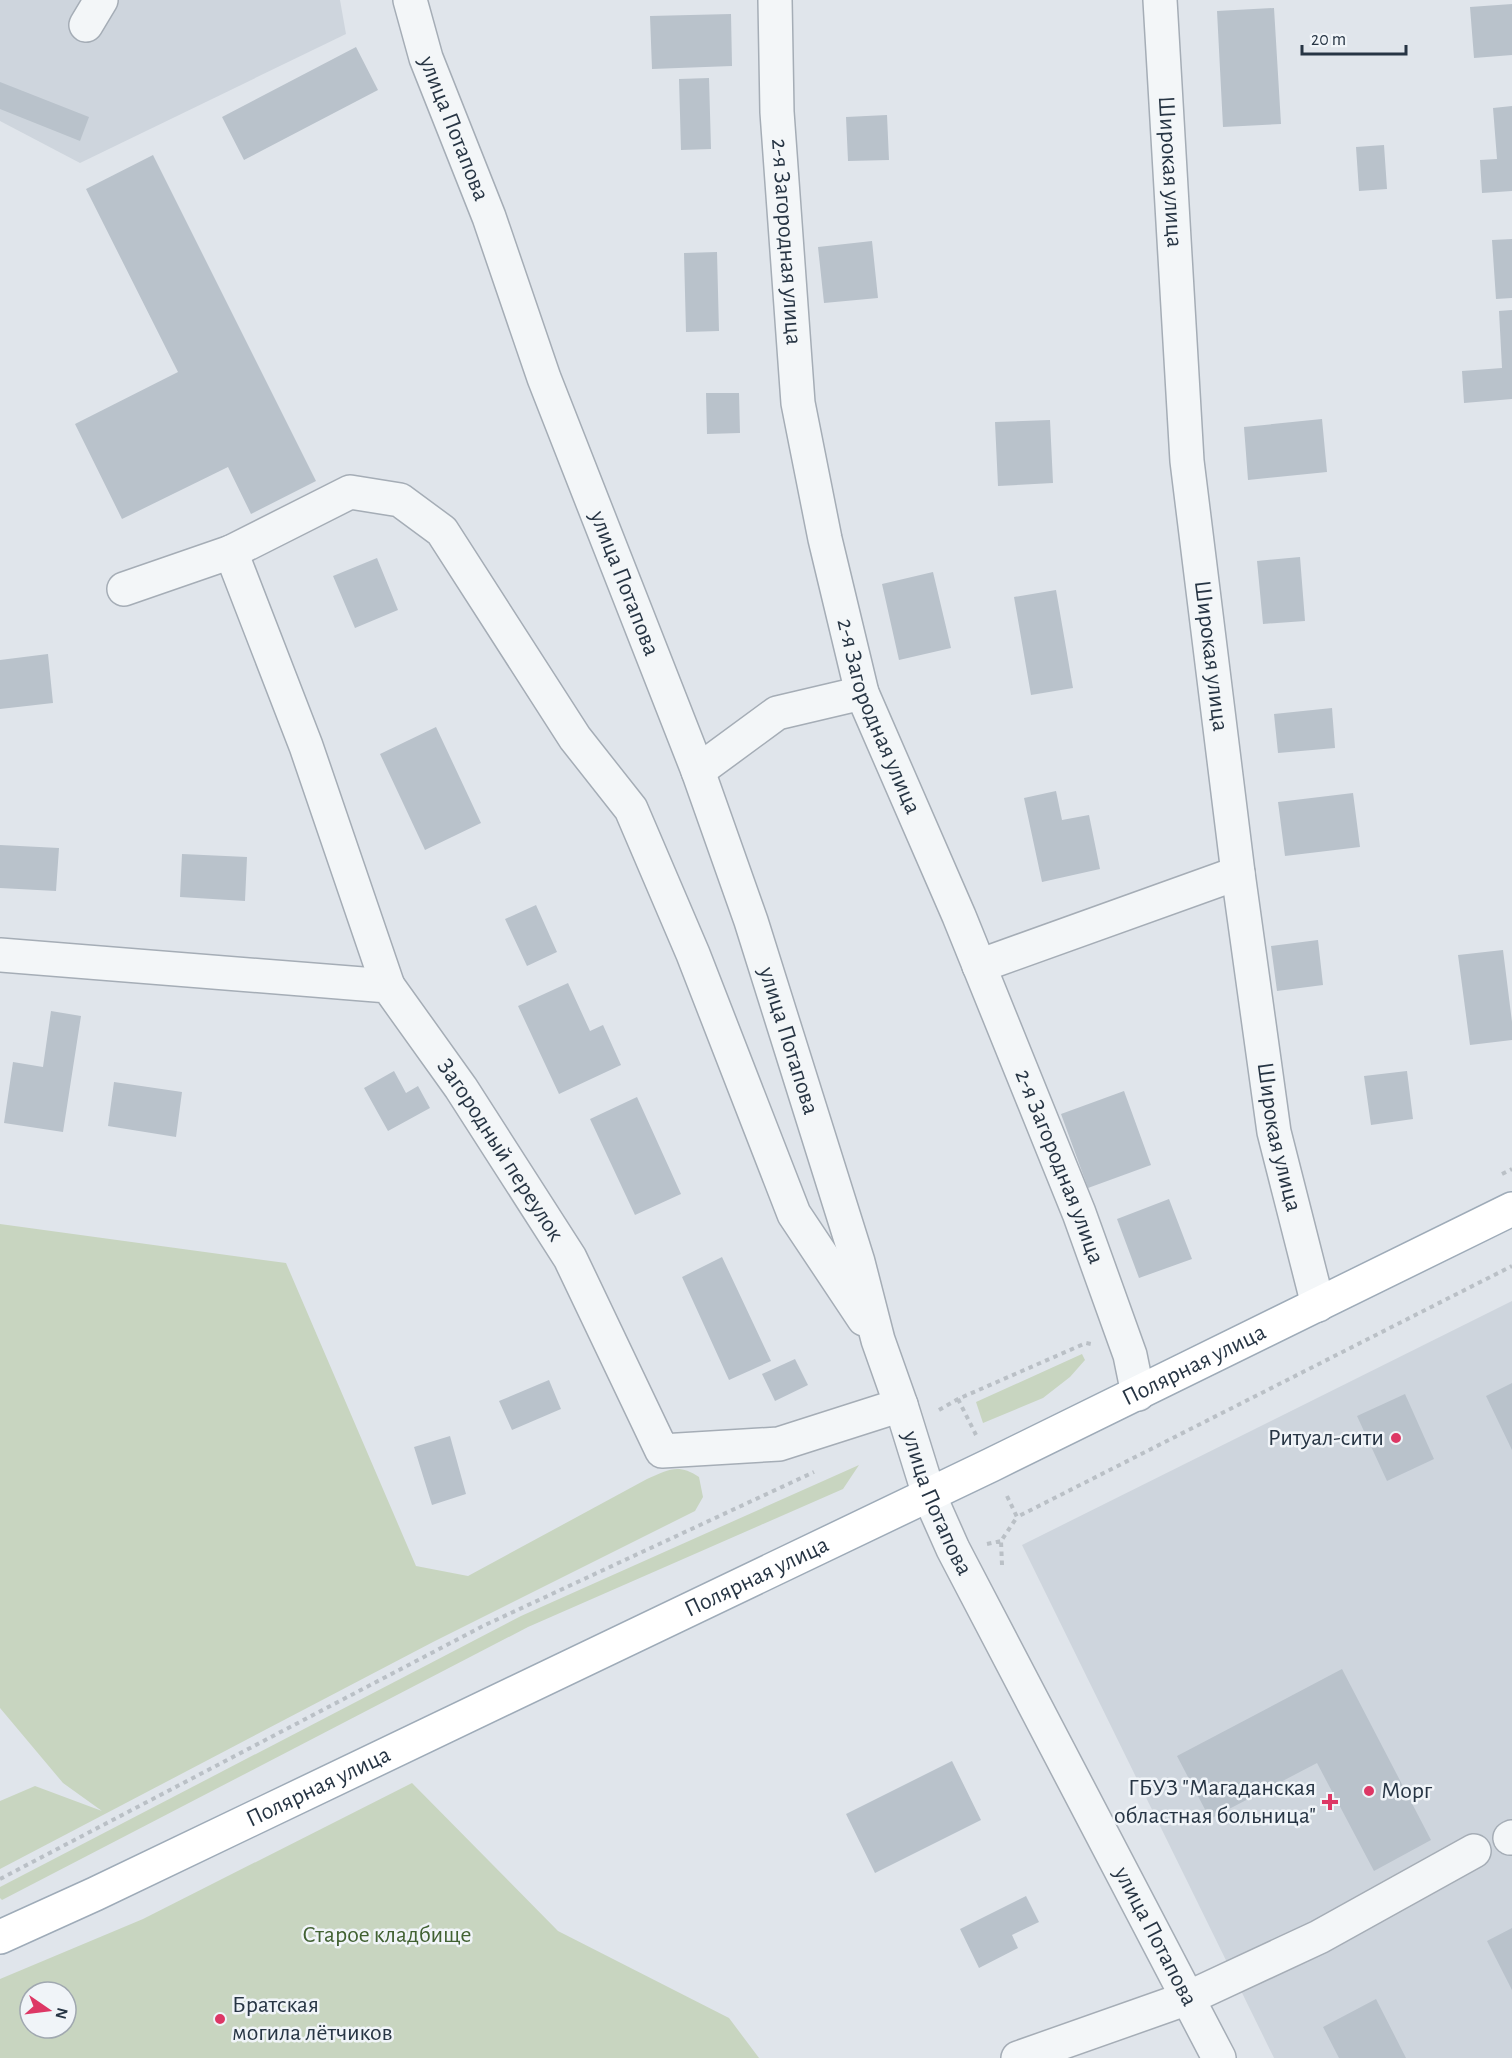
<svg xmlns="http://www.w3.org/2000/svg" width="1512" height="2058" font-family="'Alegreya Sans',sans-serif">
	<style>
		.built { fill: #ced5dd }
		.green { fill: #c8d5c0; fill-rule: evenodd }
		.building { fill: #b9c2cb }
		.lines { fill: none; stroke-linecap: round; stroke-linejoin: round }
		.minor-casing { stroke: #a5adb6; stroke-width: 36 }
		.major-casing { stroke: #9eabb8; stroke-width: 36 }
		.path { stroke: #bac0c6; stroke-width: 4; stroke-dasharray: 4.5 4.5; stroke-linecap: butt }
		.minor { stroke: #f3f6f8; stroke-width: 33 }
		.major { stroke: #fff; stroke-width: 33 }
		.poi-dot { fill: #dd3765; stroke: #f0f4f8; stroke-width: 2 }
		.labels { text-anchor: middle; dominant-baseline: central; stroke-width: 5; stroke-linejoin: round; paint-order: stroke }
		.street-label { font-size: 24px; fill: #273544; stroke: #f0f4f8 }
		.poi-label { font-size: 24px; fill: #273544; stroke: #f0f4f8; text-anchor: end }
		.park-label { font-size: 24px; fill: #416132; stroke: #f0f4f8 }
	</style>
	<rect width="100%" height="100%" fill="#e0e5eb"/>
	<path class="built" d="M0,0H340L346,34L80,163L0,121Z
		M1512,1301V2058H1274L1022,1545Z"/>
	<path class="green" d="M0,1224L286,1263L416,1566L468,1576L647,1479C668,1470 678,1463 699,1477L703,1497L695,1511L433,1642L0,1869V1801L35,1786L102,1811L63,1783L0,1708Z
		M1082,1354L1085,1360L1070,1377L1043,1398L983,1423L976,1402Z
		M859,1465L843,1489L528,1627L2,1900L0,1898V1887L521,1616Z
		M412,1783L558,1931L729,2018L759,2058H0V1979L143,1919ZM30,1992H66V2028H30Z"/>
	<path class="building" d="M1512,4V55L1474,58L1470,7Z
		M1274,8L1281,124L1223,127L1217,11Z
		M731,14L732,66L652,69L650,16Z
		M356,47L378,90L244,160L222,117Z
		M709,78L711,149L681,150L679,79Z
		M0,82L89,117L80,141L0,109Z
		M1512,106V191L1482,193L1480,160L1497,159L1493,108Z
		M887,115L889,160L848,161L846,117Z
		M1384,145L1387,189L1359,191L1356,147Z
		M153,155L316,481L251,514L228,467L122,519L75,424L178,372L86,189Z
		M1512,239V298L1496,299L1492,240Z
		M872,241L878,298L824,303L818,247Z
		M717,252L719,331L686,332L684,253Z
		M1512,310V399L1464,403L1462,371L1502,368L1499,311Z
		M706,393H739L740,433L707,434Z
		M1322,419L1327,472L1248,480L1244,427Z
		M1050,420L1053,483L998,486L995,422Z
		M1300,557L1305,621L1263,624L1257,561Z
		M377,558L398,610L355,628L333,576Z
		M933,572L951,648L899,660L882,584Z
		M1056,590L1073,688L1031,695L1014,597Z
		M48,654L53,703L0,709V660Z
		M1332,708L1335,748L1278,753L1274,714Z
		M436,727L481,823L425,850L380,754Z
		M1056,791L1062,820L1089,815L1100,869L1042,882L1024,798Z
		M1353,793L1360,847L1285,856L1278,802Z
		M0,845L59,848L56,891L0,888Z
		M182,854L247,857L245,901L180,897Z
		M536,905L557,952L527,966L505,919Z
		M1318,940L1323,985L1277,991L1271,946Z
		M1503,950L1512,1022V1040L1470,1045L1458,955Z
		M568,983L590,1031L603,1025L621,1065L559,1094L518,1006Z
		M51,1011L81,1016L63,1132L4,1123L13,1062L43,1067Z
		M394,1071L406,1093L418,1086L430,1108L388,1131L364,1088Z
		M1407,1071L1413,1119L1371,1125L1364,1076Z
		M114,1082L182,1092L176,1137L108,1126Z
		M1124,1091L1151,1165L1088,1188L1061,1114Z
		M637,1097L681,1194L635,1215L590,1119Z
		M1169,1199L1192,1259L1139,1278L1117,1219Z
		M722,1257L771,1361L729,1380L682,1277Z
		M795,1359L808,1385L775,1401L762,1374Z
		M549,1380L561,1409L512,1430L499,1401Z
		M1512,1383V1450L1486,1396Z
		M1405,1394L1434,1459L1387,1481L1357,1416Z
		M450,1436L466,1494L432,1505L414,1447Z
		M1342,1669L1431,1840L1374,1871L1317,1763L1210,1819L1177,1756Z
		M952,1761L981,1820L875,1873L846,1814Z
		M1026,1896L1039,1922L1012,1935L1018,1948L979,1968L960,1929Z
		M1512,1928V1990L1487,1941Z
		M1376,1999L1406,2058H1339L1323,2027Z"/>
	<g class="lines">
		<defs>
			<g id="minor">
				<path id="s1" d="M410,0L426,58L489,217L544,378L698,771L751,921L858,1262L878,1340L901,1405L929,1495L953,1549L1219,2058"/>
				<path id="s2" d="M775,0L777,112L798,403L825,539L862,693L959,916L1079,1213L1130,1355L1138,1394"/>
				<path id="s3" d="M1160,0L1187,461L1238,873L1274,1132L1318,1305"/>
				<path d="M86,25L101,0"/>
				<path d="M231,552L306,746L388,986"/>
				<path d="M124,589L231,552L350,492L400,500L442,531L575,738L631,809L693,954L794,1214L864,1319"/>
				<path d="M698,771L777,713L862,693"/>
				<path id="s4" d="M0,955L388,986L461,1088L570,1258L662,1451L779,1444L901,1405"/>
				<path d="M979,966L1238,873"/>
				<path d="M1510,1838L1512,1837"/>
				<path d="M1018,2058L1188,1998L1319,1937L1474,1851"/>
			</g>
			<g id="major">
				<path id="s5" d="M0,1937L95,1894L991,1465L1512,1209"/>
			</g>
		</defs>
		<use href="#minor" class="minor-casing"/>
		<use href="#major" class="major-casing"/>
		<path class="path" d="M1502,1174L1512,1169
			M958,1399L976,1435
			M939,1410L958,1399L1086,1343L1091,1344
			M1007,1496L1017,1517L1512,1266
			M987,1544L1001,1541
			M1002,1565L1001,1541L1017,1517
			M0,1879L483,1626L814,1472"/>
		<use href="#minor" class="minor"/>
		<use href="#major" class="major"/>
	</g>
	<g class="poi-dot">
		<circle cx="1396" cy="1438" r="6"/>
		<circle cx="1369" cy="1791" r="6"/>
		<path d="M1327 1793h6v6h6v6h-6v6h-6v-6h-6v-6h6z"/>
		<circle cx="220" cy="2019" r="6"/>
	</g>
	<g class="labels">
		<g class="street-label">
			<text stroke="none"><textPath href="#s1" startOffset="136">улица Потапова</textPath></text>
			<text stroke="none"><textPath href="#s3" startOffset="172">Широкая улица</textPath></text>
			<text stroke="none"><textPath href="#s2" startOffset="242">2-я Загородная улица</textPath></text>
			<text stroke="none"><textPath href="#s1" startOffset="622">улица Потапова</textPath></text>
			<text stroke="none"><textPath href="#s3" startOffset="658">Широкая улица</textPath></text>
			<text stroke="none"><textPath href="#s2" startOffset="728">2-я Загородная улица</textPath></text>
			<text stroke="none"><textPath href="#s1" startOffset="1108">улица Потапова</textPath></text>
			<text stroke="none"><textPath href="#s3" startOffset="1144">Широкая улица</textPath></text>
			<text stroke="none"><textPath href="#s4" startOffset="588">Загородный переулок</textPath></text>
			<text stroke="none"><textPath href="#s2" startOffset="1214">2-я Загородная улица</textPath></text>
			<text stroke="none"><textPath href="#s5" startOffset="1324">Полярная улица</textPath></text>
			<text stroke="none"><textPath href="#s1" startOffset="1594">улица Потапова</textPath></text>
			<text stroke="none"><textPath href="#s5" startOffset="838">Полярная улица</textPath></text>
			<text stroke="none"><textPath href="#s5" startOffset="352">Полярная улица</textPath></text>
			<text stroke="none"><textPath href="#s1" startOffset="2080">улица Потапова</textPath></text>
		</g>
		<g class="poi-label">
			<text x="1384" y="1438">Ритуал-сити</text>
			<text x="1316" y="1788">ГБУЗ "Магаданская<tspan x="1316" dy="28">областная больница"</tspan></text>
			<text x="1381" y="1791" text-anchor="start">Морг</text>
			<text x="232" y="2005" text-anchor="start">Братская<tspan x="232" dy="28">могила лётчиков</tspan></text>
		</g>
		<g class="park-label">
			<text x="387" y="1935">Старое кладбище</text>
		</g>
	</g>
	<g transform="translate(48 2010) rotate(104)"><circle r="28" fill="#f0f4f8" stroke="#a0a8b0" stroke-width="1.5"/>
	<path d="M0-4.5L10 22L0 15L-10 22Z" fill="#dd3765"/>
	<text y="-9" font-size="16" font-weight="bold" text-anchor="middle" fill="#273544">N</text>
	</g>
	<path d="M1302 45v9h104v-9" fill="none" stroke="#273544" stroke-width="3"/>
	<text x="1311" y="45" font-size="18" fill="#273544" stroke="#f0f4f8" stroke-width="4.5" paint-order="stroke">20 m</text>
</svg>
